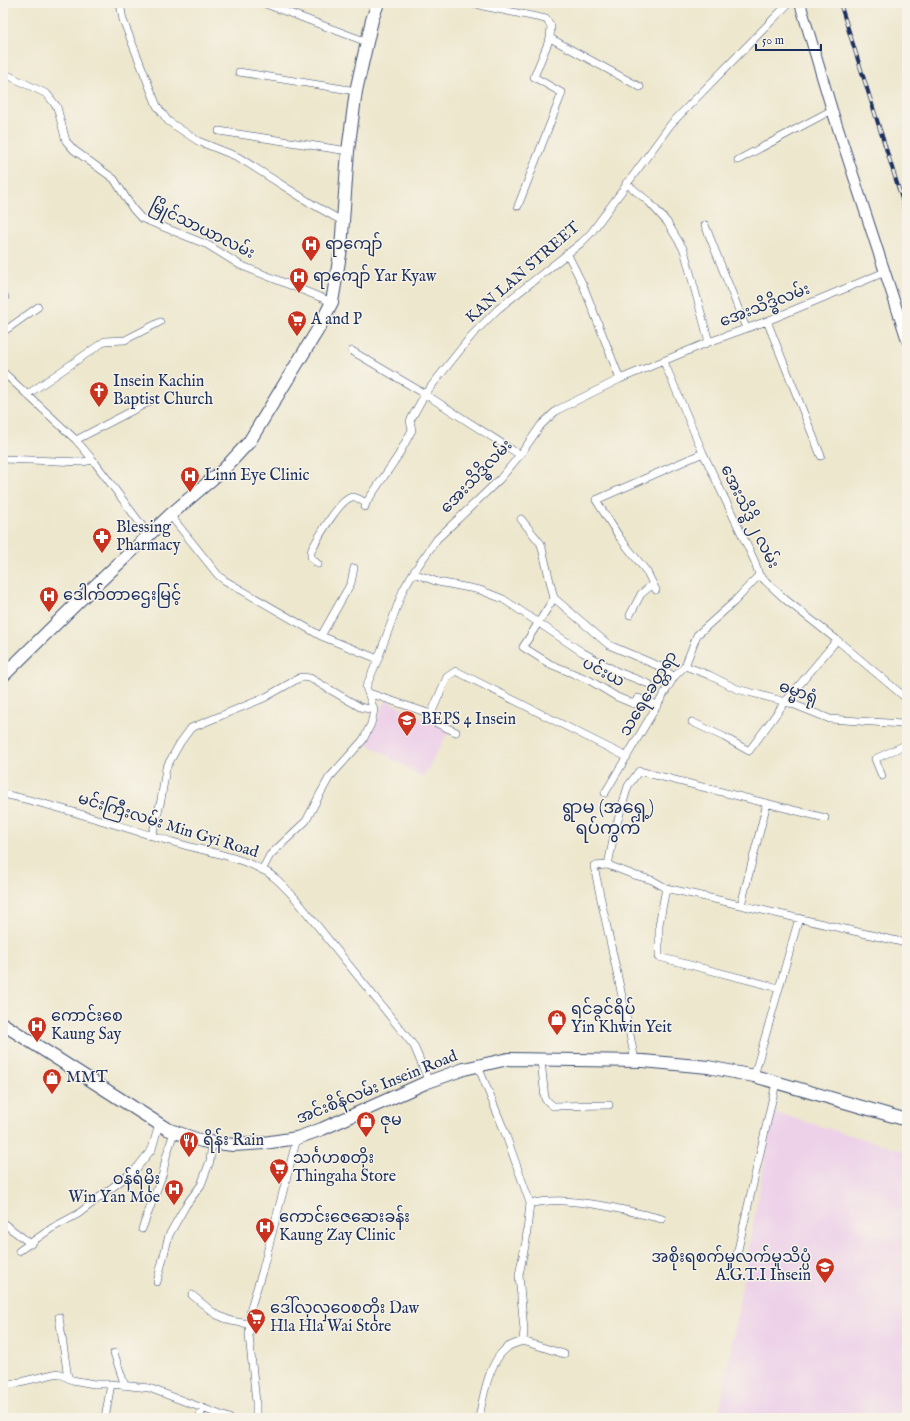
<svg xmlns="http://www.w3.org/2000/svg" width="910" height="1421" font-family="'IM FELL English','Noto Sans Myanmar',serif">
	<style>
		.built { fill: #edd1e9 }
		.lines { fill: none; stroke-linecap: round; stroke-linejoin: round }
		.street-casing { stroke: #3a4b6f; stroke-width: 8 }
		.secondary-casing { stroke: #3a4b6f; stroke-width: 12 }
		.primary-casing { stroke: #3a4b6f; stroke-width: 14 }
		.street { stroke: #fff; stroke-width: 7 }
		.secondary { stroke: #fff; stroke-width: 10 }
		.primary { stroke: #fff; stroke-width: 12 }
		.rail-casing { stroke: #1b2f5e; stroke-width: 4 }
		.rail { stroke: #f7f3e8; stroke-width: 2.5; stroke-dasharray: 8; stroke-linecap: butt }
		.labels { text-anchor: middle; dominant-baseline: central; stroke-width: 3; stroke-linejoin: round; paint-order: stroke }
		.street-label { font-size: 16px; fill: #1b2f5e; stroke: #f7f3e8 }
		.poi-label { font-size: 16px; fill: #1b2f5e; stroke: #f7f3e8; text-anchor: start }
		.quarter-label { font-size: 18px; fill: #1b2f5e; stroke: #f7f3e8 }
	</style>
	<rect width="100%" height="100%" fill="#f7f3e8"/>
	<filter id="ink" filterUnits="userSpaceOnUse"><feTurbulence type="fractalNoise" baseFrequency=".025" numOctaves="2"/><feDisplacementMap in="SourceGraphic" scale="8" xChannelSelector="R" yChannelSelector="G"/><feConvolveMatrix kernelMatrix="1 2 1 2 8 2 1 2 1" color-interpolation-filters="sRGB"/></filter>
	<filter id="wash" filterUnits="userSpaceOnUse"><feTurbulence type="fractalNoise" baseFrequency=".012" numOctaves="4" result="noise"/><feDisplacementMap in="SourceGraphic" scale="16" xChannelSelector="R" yChannelSelector="G"/><feGaussianBlur stdDeviation="0.9" result="paint"/><feColorMatrix in="noise" values="0 0 0 0 0 0 0 0 0 0 0 0 0 0 0 0 0 1.4 0 .05"/><feComposite in="paint" operator="in"/></filter>
	<g filter="url(#wash)">
		<rect width="100%" height="100%" fill="#ede7cd"/>
		<path class="built" d="M386,700L449,731L423,777L366,743Z
			M773,1112L907,1152V1418H733L719,1415Z"/>
	</g>
	<g filter="url(#ink)">
		<g class="lines">
			<defs>
				<path id="street" d="M120,3L123,20L157,106L168,121L198,141L238,157L312,204L342,221
					M263,3L367,42
					M474,3L483,6L546,19L551,26L550,38L534,77L562,93L518,206
					M550,38L640,87
					M239,72L356,91
					M3,73L47,94L57,107L66,141L74,150L114,179L133,209L141,218L208,245L240,265L332,302
					M219,131L348,151
					M738,160L832,110
					M626,183L649,202L667,222L684,250L709,342
					M705,225L746,328
					M567,253L583,285L620,379
					M3,298L5,297
					M767,321L821,456
					M3,332L38,307
					M352,351L425,394L520,455
					M664,362L703,453L755,562L759,575L786,600L837,640L907,699
					M3,372L76,440L93,460L149,535
					M28,394L105,341L125,340L160,322
					M76,440L151,401
					M3,459L82,462L93,460
					M365,507L366,503L398,456L412,430L410,421L425,394L472,335L498,309L581,243L591,233L671,124L789,3
					M170,515L218,575L224,580L321,636L378,659
					M521,519L541,544L554,598L609,645L661,667L674,677
					M318,564C312,559 309,557 312,549C318,538 340,499 352,497C356,496 362,501 366,503
					M413,573L438,582L480,590L503,599L582,652L618,672L649,684
					M656,590L647,572L620,538L596,500L703,453
					M554,598L523,647L550,664L589,680L617,697L634,704L638,698L658,705
					M630,615L641,594L653,584
					M321,636L351,583L354,568
					M685,666L709,675L737,689L790,703L830,719L902,724L907,726
					M369,693L431,714L447,677L456,671L627,757
					M431,714L432,721L456,732
					M692,722L724,737L749,751L785,702L837,640
					M882,776L875,759L907,744
					M605,793L674,677L685,666L697,635L734,602L759,575
					M3,794C61,806 117,826 173,842C203,851 233,855 261,869C275,875 285,888 295,898L414,1046L429,1082
					M152,836L161,800L166,768L180,743L191,728L264,698L301,677L310,678L360,707L374,710
					M608,865L615,830L628,786L639,771L825,818
					M262,870L270,855L306,821L319,796L329,778L363,740L371,724L374,710L366,687L378,659L403,590L413,573L437,539L500,479L520,455L541,425L557,410L620,379L709,342L767,321L885,272
					M666,888L906,943
					M741,905L767,803
					M541,1060L545,1099L553,1106L609,1105
					M635,1061C623,995 607,931 594,866L608,865L634,875L652,880L666,888L659,925V957L779,988
					M478,1066L504,1130L530,1203L526,1241L519,1275L524,1330L523,1341C518,1343 512,1344 508,1347C489,1360 483,1397 479,1418
					M754,1076L799,918
					M530,1203C541,1202 553,1200 564,1201C598,1203 630,1211 662,1219
					M3,1223L31,1244
					M142,1229L163,1173L166,1157L174,1132
					M19,1251L52,1228L78,1214L136,1169L152,1149L159,1124
					M737,1254L776,1083
					M157,1282L169,1235L186,1205L201,1185L210,1161L212,1142
					M192,1295L215,1314L231,1321L249,1324
					M59,1317L68,1378
					M523,1341L564,1354
					M114,1353L125,1386
					M3,1386L58,1373L72,1380L94,1384H111L149,1388L229,1418
					M105,1418L111,1384
					M199,1418L203,1408
					M256,1418V1402L249,1335L251,1307L262,1272L297,1138"/>
				<path id="secondary" d="M800,3L832,110L907,340"/>
				<path id="primary" d="M3,676L79,601L170,515L224,469L249,442L317,331L332,302L341,249L348,151L356,91L372,20L378,3
					M3,1024L167,1129L202,1141L233,1145L264,1143L297,1138L322,1129L425,1083L464,1069L508,1059L643,1061L708,1067L754,1076L907,1120"/>
			</defs>
			<use href="#street" class="street-casing"/>
			<use href="#secondary" class="secondary-casing"/>
			<use href="#primary" class="primary-casing"/>
			<use href="#street" class="street"/>
			<use href="#secondary" class="secondary"/>
			<use href="#primary" class="primary"/>
			<defs>
				<path id="rail" d="M840,3L907,215"/>
			</defs>
			<use href="#rail" class="rail-casing"/>
			<use href="#rail" class="rail"/>
		</g>
	</g>
	<defs>
		<symbol id="hospital-pin" viewBox="-11 -11 22 30"><path d="M0 17L-7.5 6A9.5 9.5 0 1 1 7.5 6Z" fill="#c8321e" stroke="#f7f3e8"/><path d="M-5-5h3v3.5h4V-5h3V5h-3V1.5h-4V5h-3Z" fill="#fff"/></symbol>
		<symbol id="supermarket-pin" viewBox="-11 -11 22 30"><path d="M0 17L-7.5 6A9.5 9.5 0 1 1 7.5 6Z" fill="#c8321e" stroke="#f7f3e8"/><path d="M-6-5.5h2.5l.6 2H6L4.5 2H-2.5L-4.4-4H-6ZM-1.5 3.2a1.3 1.3 0 1 0 .1 0ZM3 3.2a1.3 1.3 0 1 0 .1 0Z" fill="#fff"/></symbol>
		<symbol id="church-pin" viewBox="-11 -11 22 30"><path d="M0 17L-7.5 6A9.5 9.5 0 1 1 7.5 6Z" fill="#c8321e" stroke="#f7f3e8"/><path d="M-1.2-6h2.4v3.5h3.3v2.4h-3.3V6h-2.4V-.1h-3.3v-2.4h3.3Z" fill="#fff"/></symbol>
		<symbol id="pharmacy-pin" viewBox="-11 -11 22 30"><path d="M0 17L-7.5 6A9.5 9.5 0 1 1 7.5 6Z" fill="#c8321e" stroke="#f7f3e8"/><path d="M-2-6h4v4h4v4h-4v4h-4v-4h-4v-4h4Z" fill="#fff"/></symbol>
		<symbol id="school-pin" viewBox="-11 -11 22 30"><path d="M0 17L-7.5 6A9.5 9.5 0 1 1 7.5 6Z" fill="#c8321e" stroke="#f7f3e8"/><path d="M0-5L7-2L0 1L-7-2ZM-4 1L0 2.5L4 1V4Q0 6-4 4Z" fill="#fff"/></symbol>
		<symbol id="shop-pin" viewBox="-11 -11 22 30"><path d="M0 17L-7.5 6A9.5 9.5 0 1 1 7.5 6Z" fill="#c8321e" stroke="#f7f3e8"/><path d="M-5-2.5h2.3a2.7 3.5 0 0 1 5.4 0H5L5.5 6h-11ZM-1.5-2.5h3a1.5 2.3 0 0 0-3 0Z" fill="#fff"/></symbol>
		<symbol id="restaurant-pin" viewBox="-11 -11 22 30"><path d="M0 17L-7.5 6A9.5 9.5 0 1 1 7.5 6Z" fill="#c8321e" stroke="#f7f3e8"/><path d="M-5-6h1v4h1v-4h1v4h1v-4h1v5L-1.5 .5V6h-2V.5L-5-1ZM5-6V6H3V1.5H1.5Q1.5-4 5-6Z" fill="#fff"/></symbol>
		<symbol id="university-pin" viewBox="-11 -11 22 30"><path d="M0 17L-7.5 6A9.5 9.5 0 1 1 7.5 6Z" fill="#c8321e" stroke="#f7f3e8"/><path d="M0-5L7-2L0 1L-7-2ZM-4 1L0 2.5L4 1V4Q0 6-4 4Z" fill="#fff"/></symbol>
	</defs>
	<g fill-rule="evenodd">
		<use href="#hospital-pin" x="300" y="234" width="22" height="30"/>
		<use href="#hospital-pin" x="288" y="266" width="22" height="30"/>
		<use href="#supermarket-pin" x="286" y="309" width="22" height="30"/>
		<use href="#church-pin" x="88" y="380" width="22" height="30"/>
		<use href="#hospital-pin" x="179" y="465" width="22" height="30"/>
		<use href="#pharmacy-pin" x="91" y="526" width="22" height="30"/>
		<use href="#hospital-pin" x="38" y="585" width="22" height="30"/>
		<use href="#school-pin" x="396" y="709" width="22" height="30"/>
		<use href="#shop-pin" x="546" y="1008" width="22" height="30"/>
		<use href="#hospital-pin" x="26" y="1015" width="22" height="30"/>
		<use href="#shop-pin" x="41" y="1067" width="22" height="30"/>
		<use href="#shop-pin" x="355" y="1110" width="22" height="30"/>
		<use href="#restaurant-pin" x="178" y="1130" width="22" height="30"/>
		<use href="#supermarket-pin" x="268" y="1157" width="22" height="30"/>
		<use href="#hospital-pin" x="163" y="1178" width="22" height="30"/>
		<use href="#hospital-pin" x="254" y="1216" width="22" height="30"/>
		<use href="#university-pin" x="814" y="1256" width="22" height="30"/>
		<use href="#supermarket-pin" x="245" y="1307" width="22" height="30"/>
	</g>
	<g class="labels">
		<g class="street-label">
			<text transform="translate(202 230) rotate(26)">မြိုင်သာယာလမ်း</text>
			<text transform="translate(523 273) rotate(-41)">KAN LAN STREET</text>
			<text transform="translate(765 306) rotate(-21)">အေးသိဒ္ဓိလမ်း</text>
			<text transform="translate(477 477) rotate(-46)">အေးသိဒ္ဓိလမ်း</text>
			<text transform="translate(749 517) rotate(64)">အေးသိဒ္ဓိ ၂ လမ်း</text>
			<text transform="translate(603 673) rotate(28)">ပင်းယ</text>
			<text transform="translate(798 693) rotate(19)">ဓမ္မာရုံ</text>
			<text transform="translate(649 694) rotate(-59)">သရေခေတ္တရာ</text>
			<text transform="translate(168 826) rotate(17)">မင်းကြီးလမ်း Min Gyi Road</text>
			<text transform="translate(377 1088) rotate(-22)">အင်းစိန်လမ်း Insein Road</text>
		</g>
		<g class="poi-label">
			<text x="325" y="245">ရာကျော်</text>
			<text x="313" y="277">ရာကျော် Yar Kyaw</text>
			<text x="311" y="320">A and P</text>
			<text x="113" y="382">Insein Kachin<tspan x="113" dy="18">Baptist Church</tspan></text>
			<text x="204" y="476">Linn Eye Clinic</text>
			<text x="116" y="528">Blessing<tspan x="116" dy="18">Pharmacy</tspan></text>
			<text x="63" y="596">ဒေါက်တာဌေးမြင့်</text>
			<text x="421" y="720">BEPS 4 Insein</text>
			<text x="571" y="1010">ရင်ခွင်ရိပ်<tspan x="571" dy="18">Yin Khwin Yeit</tspan></text>
			<text x="51" y="1017">ကောင်းစေ<tspan x="51" dy="18">Kaung Say</tspan></text>
			<text x="66" y="1078">MMT</text>
			<text x="380" y="1121">ဇုမ</text>
			<text x="203" y="1141">ရိန်း Rain</text>
			<text x="293" y="1159">သင်္ဂဟစတိုး<tspan x="293" dy="18">Thingaha Store</tspan></text>
			<text x="160" y="1180" text-anchor="end">ဝန်ရံမိုး<tspan x="160" dy="18">Win Yan Moe</tspan></text>
			<text x="279" y="1218">ကောင်းဇေဆေးခန်း<tspan x="279" dy="18">Kaung Zay Clinic</tspan></text>
			<text x="811" y="1258" text-anchor="end">အစိုးရစက်မှုလက်မှုသိပ္ပံ<tspan x="811" dy="18">A.G.T.I Insein</tspan></text>
			<text x="270" y="1309">ဒေါ်လှလှဝေစတိုး Daw<tspan x="270" dy="18">Hla Hla Wai Store</tspan></text>
		</g>
		<g class="quarter-label">
			<text x="608" y="808">ရွာမ (အရှေ့)<tspan x="608" dy="21">ရပ်ကွက်</tspan></text>
		</g>
	</g>
	<rect width="910" height="1421" fill="none" stroke="#f7f3e8" stroke-width="16"/>
	<path d="M756 44v6h65v-6" fill="none" stroke="#1b2f5e" stroke-width="2"/>
	<text x="762" y="44" font-size="12" fill="#1b2f5e" stroke="#f7f3e8" stroke-width="3" paint-order="stroke">50 m</text>
</svg>
